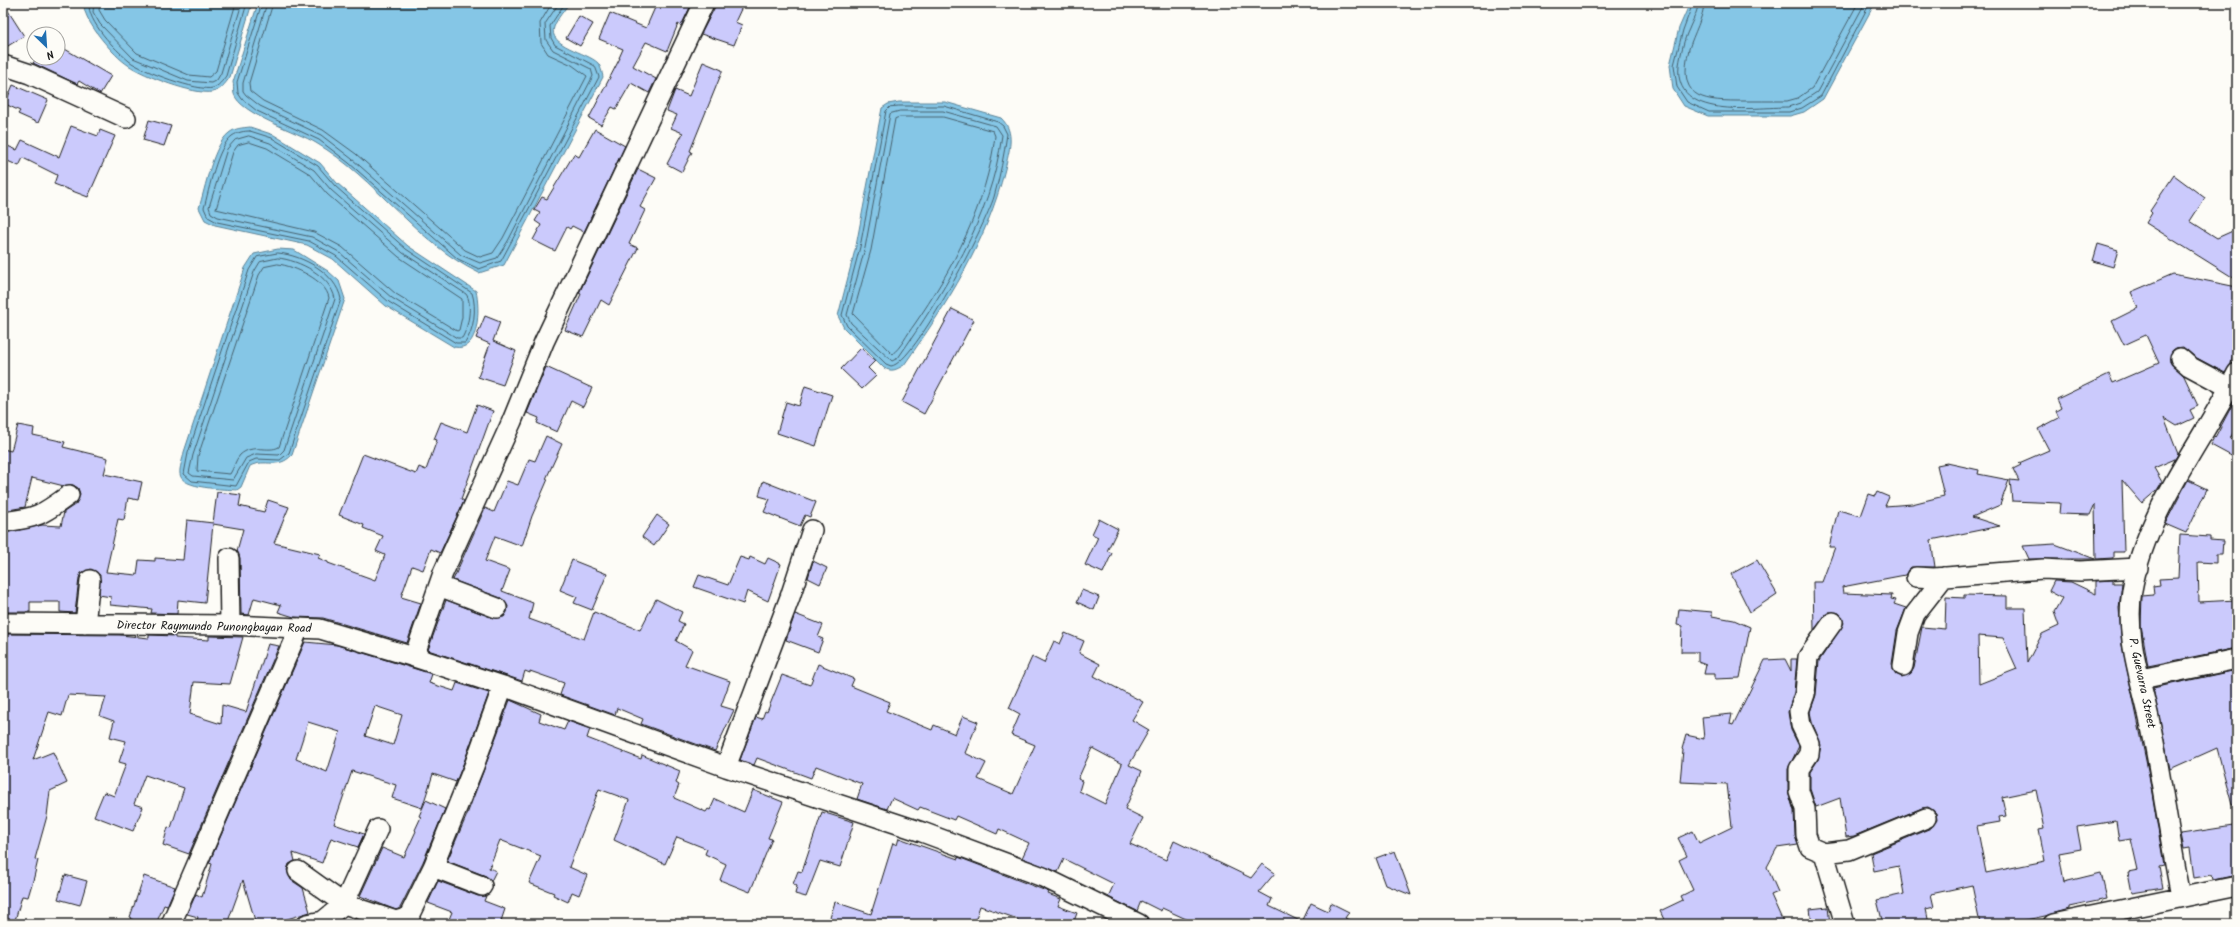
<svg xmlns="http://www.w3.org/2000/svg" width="2240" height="927" font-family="Kalam,sans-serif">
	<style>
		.water { fill: #85c6e6; stroke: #5b8295 }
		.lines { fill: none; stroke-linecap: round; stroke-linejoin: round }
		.shore { stroke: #46606d; stroke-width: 1 }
		.building { fill: #cbcafc; stroke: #1c1c1c; fill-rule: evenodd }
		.minor-casing { stroke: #1c1c1c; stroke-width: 22 }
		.minor { stroke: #fdfcf7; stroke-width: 19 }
		.labels { text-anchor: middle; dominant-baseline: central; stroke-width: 3; stroke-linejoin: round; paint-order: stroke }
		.street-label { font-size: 12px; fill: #1c1c1c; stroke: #fdfcf7 }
	</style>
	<rect width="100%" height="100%" fill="#fdfcf7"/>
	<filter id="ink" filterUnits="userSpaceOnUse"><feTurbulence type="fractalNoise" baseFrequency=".025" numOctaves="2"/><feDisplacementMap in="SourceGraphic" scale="8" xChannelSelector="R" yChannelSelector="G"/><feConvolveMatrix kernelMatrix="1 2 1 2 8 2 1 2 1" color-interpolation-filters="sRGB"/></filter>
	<g filter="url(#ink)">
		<path class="water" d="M86,3H252L230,77C225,84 220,91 212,92C194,95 144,76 128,65C114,56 85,23 84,6Z
			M258,3H569C565,10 557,18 554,27C547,46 587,52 598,63C601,67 602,72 603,77L504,265L479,273C416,243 376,178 316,143C298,132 240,114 234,94C233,90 234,85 233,82Z
			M1690,3H1875L1823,99L1804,112L1790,116H1708L1684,106L1673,89L1670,65L1679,28Z
			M2054,3H2095C2083,6 2064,10 2054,3Z
			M899,102H945L1001,118C1016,132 1009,151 1005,169C987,242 947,304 904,365C896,370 892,372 884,368L844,328L838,316L856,246L882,108L888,104Z
			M250,127L274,135L320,163L337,183L408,246L476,291C480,308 480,353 454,347L386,306L333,259L307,245L215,225L205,220L199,208C205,189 213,145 229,133C235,128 242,128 250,127Z
			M278,249L294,250L328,271L339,281L345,299L292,455C278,470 266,458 250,466L241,487L237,490C225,489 181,489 180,474C179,468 183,459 184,452L245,268L254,254Z"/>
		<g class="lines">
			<path class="shore" d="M89,3C87,22 115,49 129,61C142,71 198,92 213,88C219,86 222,81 226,76L247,3
				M94,3L93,12L100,24L133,58L188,81L211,83L217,80L221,73L242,3
				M100,3L99,10L105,20L137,53L189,75L209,77L216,71L236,3
				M262,3L237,82L238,93L242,99L257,111L319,140L349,163L458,259L479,269L501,261L599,77L595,66L555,45L551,38L550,26L565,3
				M267,3L243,83V91L246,95L260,106L321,135L352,159L461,255L480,263L497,258L508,241L593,76L591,69L553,50L546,40L545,24L559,3
				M273,3L249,83L250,91L263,101L323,130L356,154L465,250L480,257L493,253L503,238L587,76L572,65L548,54L541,43L540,23L552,3
				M1693,3L1683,30L1674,65L1677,87L1687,102L1709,112H1789L1802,108L1821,96L1870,3
				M1698,3C1698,12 1692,21 1689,29C1684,39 1681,53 1679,65C1673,121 1754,107 1788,107L1800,103L1817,92L1865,3
				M1704,3C1704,16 1693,35 1689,49C1678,96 1698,101 1738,101C1754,101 1771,101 1787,101L1798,98L1812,88L1858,3
				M899,106H944L998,122L1003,126L1007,134C1004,155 1000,176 994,197C986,223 915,364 891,366L886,364L847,326L842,315L860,247L886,111L890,107Z
				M900,111H943L996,126L1002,135C991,219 945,290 898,358L892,361L851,323L847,315L865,248L890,114Z
				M900,117H943L993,131L995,136C987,204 953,269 914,325C907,334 901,348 892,354L853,314L871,250L895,119Z
				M250,131L272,138L318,166L335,186L406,249L472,293C477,308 474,330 465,343H456L389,302L336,256L309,241L217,222L208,217L204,208C209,190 217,147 232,136C238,132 244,131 250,131Z
				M249,136L270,143L314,170L331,190L403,253L466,294C473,303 468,329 462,338H457L392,298L339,252L312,237L218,217L211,213L209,207L227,149L235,140Z
				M249,142L267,148L310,174L327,194L399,257L462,299V317L459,330L457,331L396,294L342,247L314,232L216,209L233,152L238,145Z
				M278,253C302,255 336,273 341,299L289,453L280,460L256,459L249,462L236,486L192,481L184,474L188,453L249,270L257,257Z
				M278,258C299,260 331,276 335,299L284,450L279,455L256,454L246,458L233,480L193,476L189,473L193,455L254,272L260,262Z
				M278,264C294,266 326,280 329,298L279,447C268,453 253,443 240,455C235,460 234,468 230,474L197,471L198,456L259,275L264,267Z"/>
		</g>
		<path class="building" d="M3,3L24,36L3,49Z
			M657,3H692L681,26L678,24L667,51L646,42L633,66L656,79L649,93L631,83L616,109L612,107L601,125L589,118L620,58H619L623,49L599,39L610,13L646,28Z
			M717,3H733L742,7L735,22L742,25L734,45L701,34Z
			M579,16L593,24L580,46L566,38Z
			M58,45L111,76L100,94L79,81L77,84L33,63L37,58H58Z
			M703,62L722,70V72L690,151L692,152L682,172L667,164L683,133L671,128L677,115L667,111L675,90L689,96Z
			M13,85L48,100L38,123L18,114L20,111L5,104Z
			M149,120L171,126L164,146L143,140Z
			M71,126L98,136L100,130L115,136L88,197L54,184L57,175L23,158L19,166L3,159V144L17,150L22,140L59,157Z
			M595,129L625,146L584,232L572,226L570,229L567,227L555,251L533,240L541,225L535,221L540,213L534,210L542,197L547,199L574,154L579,157Z
			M638,169L656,178L640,207L645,210L629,244L638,248L609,305L601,300L583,337L565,330L581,294L579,293Z
			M2174,175L2205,198L2190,221L2217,238L2237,229V280L2146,223L2152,213L2150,211Z
			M2098,244L2118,250L2113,267L2093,261Z
			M2173,274L2237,287V334L2231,364L2225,373L2195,357L2183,347L2176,348L2172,351L2170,362L2184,376L2198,406L2190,410L2194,418L2177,426L2164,418L2178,454L2175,459L2154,468L2162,482L2157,490L2142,503L2122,480L2124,552H2113V558L2096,559L2095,504L2090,515L2059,514L2060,503L2012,501L2010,480L2019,481L2013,469L2021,465L2019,463L2049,450L2038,429L2059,418L2056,411L2061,408L2057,399L2109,374L2113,383L2159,363L2146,335L2124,345L2112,321L2138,308L2131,292Z
			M952,309L974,320L924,414L902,402Z
			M485,316L500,322L493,341L516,351L503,385L478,377L490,344L476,338Z
			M861,348L875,361L868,368L876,376L862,389L841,369Z
			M546,367L592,388L583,407L571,401L557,432L537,423L539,418L527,413Z
			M805,386L832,395L816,446L777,433L786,402L799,406Z
			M2237,396V425L2230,439L2237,443V459L2211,445Z
			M477,405L493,411L461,499L464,501L440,553L431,549L423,570L412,566L401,597L421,603L407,643L323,618L294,617L278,612L281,605L254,598L249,615L241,614L240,558L237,551L243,529L213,524L205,603L178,600L177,614L151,613L152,609L110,605L111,597L99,595L100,575L91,569L81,573L79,578L75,613L60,612V602H30V612H3V548L5,533L42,525L61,526L64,512L76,504L80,494L78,488L73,485L64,486L32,478L25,507L3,511V449L11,451L18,425L34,428L33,435L65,442L63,447L108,458L104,474L142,482L138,500L128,498L124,520L118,519L106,572L137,575L139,560L155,561V558L183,560L187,520L213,523L217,492L241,495L239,506L264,512L268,500L289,507L274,543L320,554L318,558L328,562V563L375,580L385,555L376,551L383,536L363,528L364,525L339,515L363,454L416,474L419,467L426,470L437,440L434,439L441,422L467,432Z
			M546,436L562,444L546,479H548L532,516L522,546L495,536L485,561L510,570L502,591L533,603L529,619L584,639L594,612L640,630L656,599L682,612L678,621L684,624L676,641L692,650L685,665L730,681L721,706L734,710L715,751L641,724L643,719L617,708L615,715L560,695L564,683L530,671V673L525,671L522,681L428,650L446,600L493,618L504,617L507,612L508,606L501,598L453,580L485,508L494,512L507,481L518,485L529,459L535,461Z
			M1947,463L1979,470L1978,474L2009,480L2000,505L1972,517L2000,526L1931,540L1935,567H1911L1905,575L1842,587L1843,593L1892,595L1891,599L1896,600L1894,604L1906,608L1897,631L1892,664L1896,674L1902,677L1911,673L1914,668L1922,627L1945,629L1946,597L1964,598V595L2007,596V608H2025L2027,663L2042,634L2059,626L2054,612L2062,598L2049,591L2054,581L2071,582L2096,594V581L2113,580V583H2122L2119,608L2122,645L2149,775L2164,865L2159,866L2163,888L2132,893L2128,872L2138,870L2131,839L2119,841L2116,821L2077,827L2081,849L2059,853L2064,882L2101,873L2107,899L2069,907V909L2045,916L2007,924H1980L1972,885L1931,894L1934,907L1926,909L1929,924H1883L1877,900L1904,894L1899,866L1874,871L1871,853L1931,828L1937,820L1936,813L1928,807L1922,808L1854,836L1846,837L1840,798L1816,807L1810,789V772L1818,760L1821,745L1812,722L1810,712L1816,695L1819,661L1844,623L1839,613L1829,612L1814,630L1813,582H1822L1835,547H1829L1838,510L1861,516L1869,494L1875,496L1877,492L1889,497L1885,506L1912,504L1944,496L1937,465ZM1978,636L2003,638L2017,669L1979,684ZM2036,790L2044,829L2039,830L2045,861L1986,873L1977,826L2000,822L1999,817L2006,816L2002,797Z
			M2188,480L2207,489L2186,533L2165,524Z
			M763,481L816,502L810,517L805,515L800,526L764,512L770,499L759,496Z
			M657,515L669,524L654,546L642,537Z
			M1099,519L1118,529L1107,551L1112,553L1103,573L1085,565L1098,537L1092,534Z
			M2180,535L2210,537V540L2223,541L2222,554H2216V563L2198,562L2199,602L2237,600V648L2148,666L2141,625L2142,596L2154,595L2153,586L2160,585L2159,579L2178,578Z
			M2055,544L2095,559H2029L2023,546Z
			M740,557L749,560L750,557L765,564L768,558L781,564L768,601L747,591L743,604L694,587L699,575L728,585Z
			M572,560L607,574L592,610L574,603L577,597L560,590Z
			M1757,560L1777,594L1750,612L1731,574Z
			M813,561L827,568L820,584L808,578Z
			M1082,590L1099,597L1094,610L1077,602Z
			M1679,609L1712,612V616L1734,620L1750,627L1740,678L1715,679V674H1704L1706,665L1698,662V652H1681L1682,626L1677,625Z
			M795,614L823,625L818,637L823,639L818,652L786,640Z
			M1065,633L1084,641L1079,653L1100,664L1094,676L1143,702L1132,720L1149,730L1129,765L1142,771L1125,809L1143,818L1130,844L1166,860L1174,841L1251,878L1262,864L1275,873L1259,892L1272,899L1269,906L1302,922L1311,903L1328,911L1331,903L1349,912L1345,918L1357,924H1197L1162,908L1161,911L1141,901L1137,911L1108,897L1114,884L1064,859L1058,872L1022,858L1029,843L999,829L997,834L956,816L954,820L920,807L918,810L892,798L887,809L857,799L862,784L816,766L811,778L757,758L754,765L740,760L756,717L762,719L765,711L767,712L782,675L810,685L818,664L854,679L851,686L890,702L886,711L932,730L934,725L955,734L963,716L978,722L965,753L986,763L978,779L1013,794L1035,745L1011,735L1020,714L1009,708L1032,657L1044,663L1054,641L1060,644ZM1092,748L1122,764L1105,804L1079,791L1082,781L1078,779Z
			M3,634L120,635L149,638V635L175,636V638L209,640V636L243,637L230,684L194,682L190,714L221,724L222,705L246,712L268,644L279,646L189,854L163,845L168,827L171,828L184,788L145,775L134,804L143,807L133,831L94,816L104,792L114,796L126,764L119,762L126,741L110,737L114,721L100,716L106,697L68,695L62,716L49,712L33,760L53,752L67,783L50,791L47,816L35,859L38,860L34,877L28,897L22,896L14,924H3V830L7,813L3,812Z
			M305,642L337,645L432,674L429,683L454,691L457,683L489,693L464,762L456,782L433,774L422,808L392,798L396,785L352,771L334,824L364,834L358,847L331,838L322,863L293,853L295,861L289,864L287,870L291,880L303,888L310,912L271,924H256L243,880L227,924H196L198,917L187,914L196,894L202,897L212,864L209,863ZM375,706L402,715L393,745L365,736ZM308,722L340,732L327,772L296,759Z
			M1785,659L1791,671V659H1797L1794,692L1788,712L1791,730L1799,746L1788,769V791L1794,811L1795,836L1798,845L1777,848L1767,867L1778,892L1771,895L1784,924H1666L1660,911L1683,900L1681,896L1693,890L1679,860L1687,856L1678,838L1693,831L1699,843L1732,827L1727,784L1680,782L1683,750L1682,749L1686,735L1704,739L1702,717L1732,714L1730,724L1733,725L1765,660Z
			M2237,670V804L2232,805L2217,748L2170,769L2153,688Z
			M510,700L541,714L539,721L564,730L568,721L590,729L587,738L641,759L642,755L680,771L676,783L679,785L674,798L706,812L708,809L710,810L715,799L744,812L753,790L783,802L768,838L772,839L750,892L720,880L726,864L705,854L707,849L677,837L665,864L614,840L629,800L599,789L569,867L587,875L579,895L572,892L568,902L553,895L554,893L529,883L541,856L500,840L489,868L496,871L491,881L486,876L447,861L466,817Z
			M426,800L445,809L423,862L400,908L396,910L360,896L382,848L404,857L416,831L415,830L421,817L419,816Z
			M822,812L854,822L840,867L820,861L806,897L795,894L797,886L793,884L798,871L802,872Z
			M2233,826L2235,839L2237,838V875L2213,880L2212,875L2194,878L2190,848L2184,849L2181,834Z
			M899,838L958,859V857L1049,892L1048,894L1061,899L1058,906L1077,913L1073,924H1017L1018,919L980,906L974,924H828L835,902L871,914L893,843L897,845Z
			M1395,851L1411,895L1386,885L1376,858Z
			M65,875L87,881L80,905L58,899Z
			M144,876L175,887L167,906L164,905L156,924H129L132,918L130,917Z
			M438,881L478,896H486L484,901L505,909L500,924H447L452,912L428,903Z
			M1828,907L1830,924H1812L1810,909Z"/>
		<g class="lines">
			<defs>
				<path id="minor" d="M3,65L30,74L126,118
					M2180,358L2189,366L2230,388
					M3,522C37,518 42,515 69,495
					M229,558L230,625
					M1916,577L1934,578L2043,569L2080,571L2138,568
					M439,586L497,608
					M3,623L230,625L320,629L414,657L503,686L726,767L922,832L1043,877L1139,924
					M85,624L90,580
					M414,657L443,573L512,421L544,342L704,3
					M1903,666L1908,633L1915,614L1944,577
					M2141,679L2237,659
					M726,767L790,597L812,530
					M1824,853L1810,847L1806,835L1805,809L1799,791V769L1809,754L1810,744L1801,725L1799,711L1805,694L1808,657L1833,622
					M433,867L482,886
					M298,871L344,904L396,921L410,917
					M2181,896C2170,842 2163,787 2152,732C2143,685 2124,638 2132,590C2146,510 2202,443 2237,373
					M171,924L299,628
					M307,924L323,921L344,904L378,829
					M405,924L433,867L474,766L503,686
					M1845,924L1824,853L1849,850L1926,818
					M2053,924L2237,886"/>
			</defs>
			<use href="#minor" class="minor-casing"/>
			<use href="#minor" class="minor"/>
		</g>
	</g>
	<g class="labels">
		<g class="street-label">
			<text transform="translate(214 627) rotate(1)">Director Raymundo Punongbayan Road</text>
			<text transform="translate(2142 683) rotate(78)">P. Guevarra Street</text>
		</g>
	</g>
	<rect width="2240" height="927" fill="none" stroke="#fdfcf7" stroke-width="16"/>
	<rect x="8" y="8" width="2224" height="911" fill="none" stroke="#1c1c1c" stroke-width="1.5" filter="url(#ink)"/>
	<g transform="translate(46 46) rotate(155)"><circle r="19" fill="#fdfcf7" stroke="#a3a29f"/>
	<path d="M0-3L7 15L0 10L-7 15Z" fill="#1f6fb2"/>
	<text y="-6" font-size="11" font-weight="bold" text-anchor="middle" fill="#1c1c1c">N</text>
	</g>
</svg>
